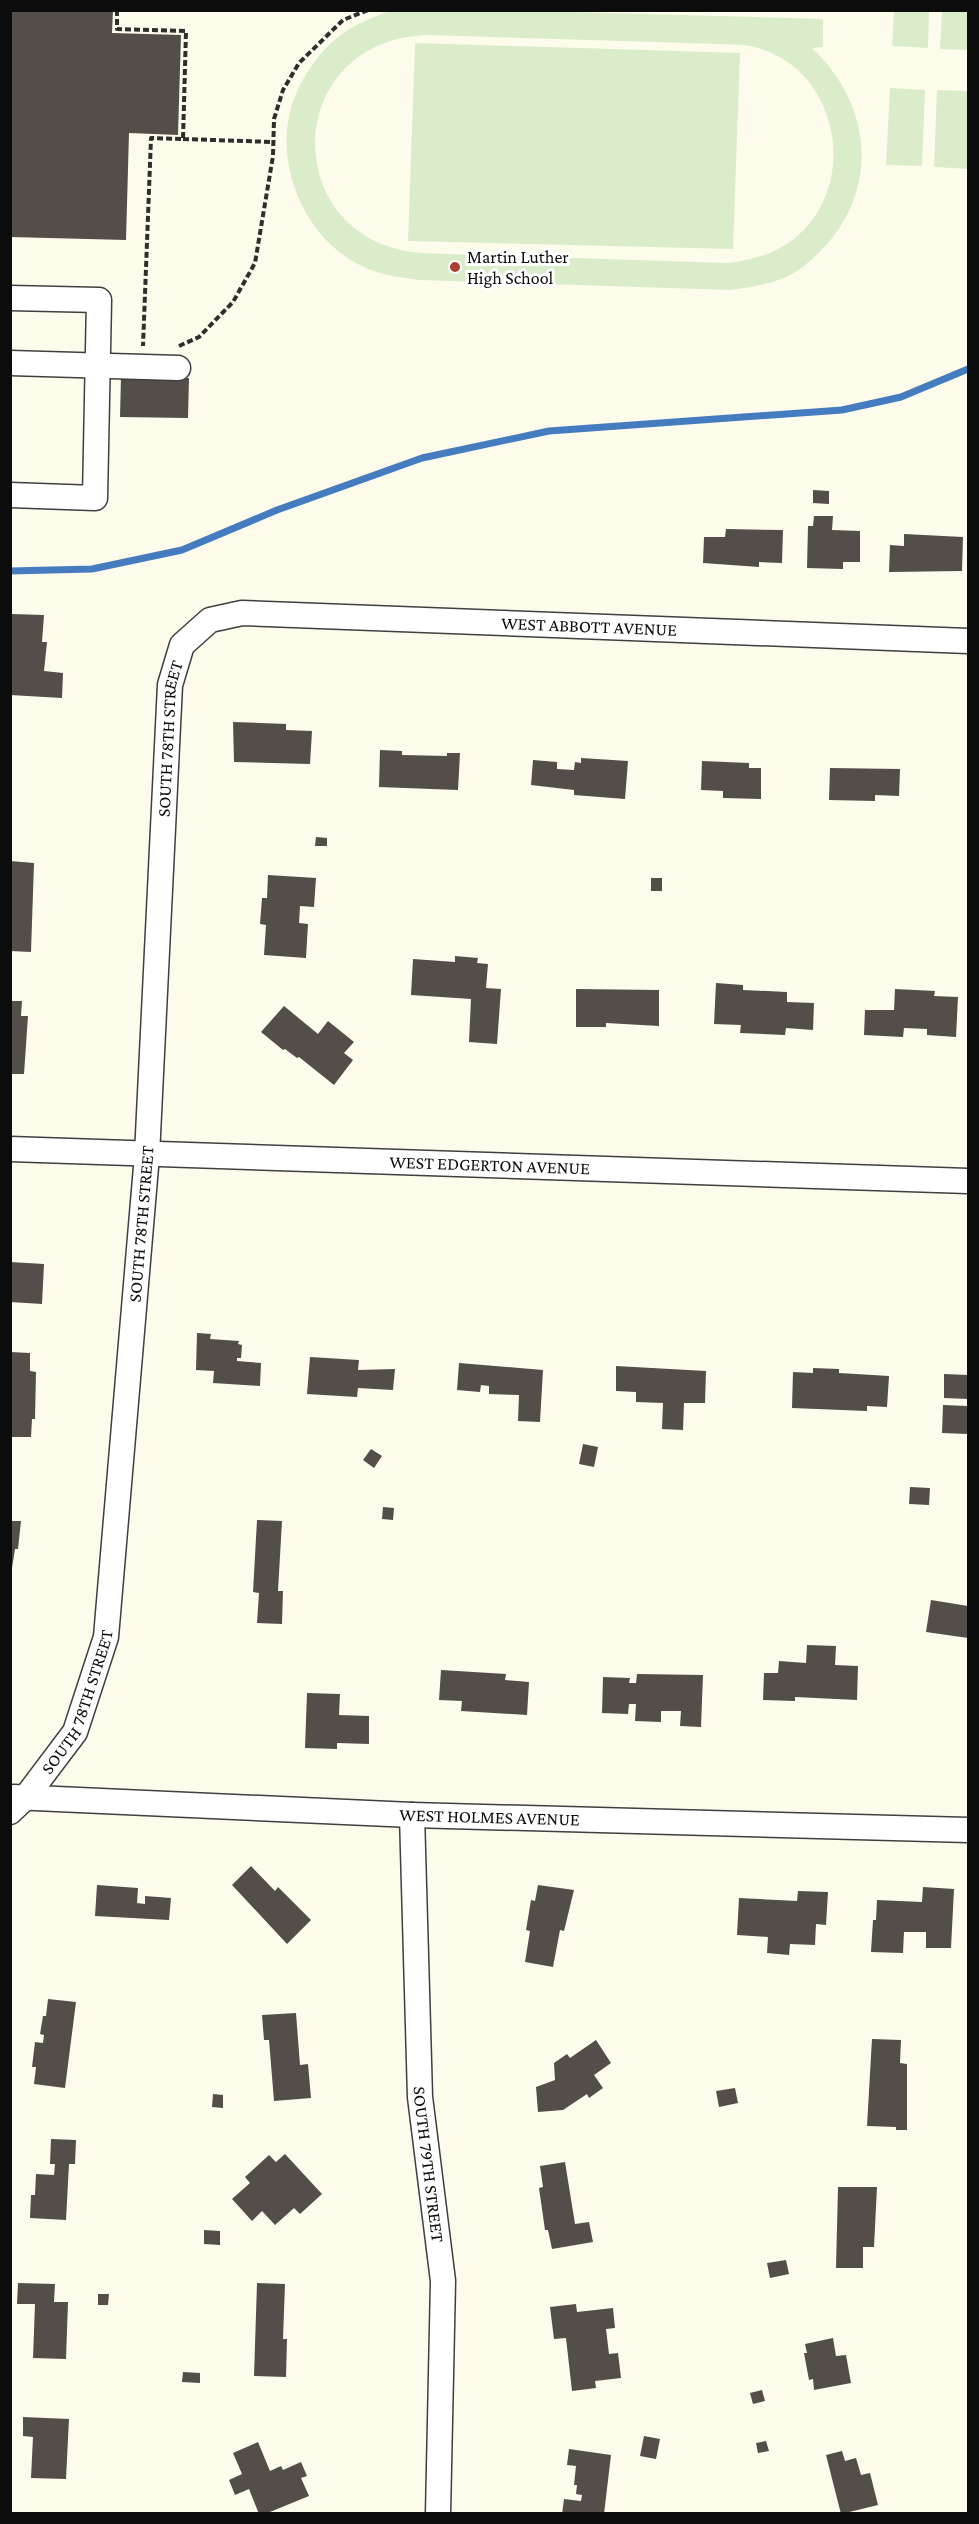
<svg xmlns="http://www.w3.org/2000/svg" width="979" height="2524" font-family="'Crimson Pro',serif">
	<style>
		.pitch { fill: #dbecca; fill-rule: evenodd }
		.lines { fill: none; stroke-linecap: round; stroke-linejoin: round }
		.stream { stroke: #447cbf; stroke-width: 7 }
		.building { fill: #534e49 }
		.minor-casing { stroke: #3f3f3f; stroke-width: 27 }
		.path { stroke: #2e2e2e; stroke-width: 4; stroke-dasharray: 6 3; stroke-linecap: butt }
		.minor { stroke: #fff; stroke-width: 24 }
		.poi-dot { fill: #ad3e32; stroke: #fff; stroke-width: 2 }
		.labels { text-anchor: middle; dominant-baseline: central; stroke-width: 6; stroke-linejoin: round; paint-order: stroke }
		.poi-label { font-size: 18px; fill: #0c0c0c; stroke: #fff; text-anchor: start }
		.street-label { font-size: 18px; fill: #0c0c0c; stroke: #fff }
	</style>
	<rect width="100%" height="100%" fill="#fdfcec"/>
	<path class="pitch" d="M391,10L537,11L823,19V47L812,48C880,112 879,207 804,266C783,283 756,286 731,290L419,280C396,277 374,274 354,262C303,233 275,164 291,108C299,81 316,55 338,37C353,24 373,18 391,10ZM427,35L718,44C729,45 740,44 750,46C838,64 862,183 795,238C775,254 752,260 727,263L421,253C279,242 279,41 427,35Z
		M894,11H929L928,48L892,46Z
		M942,11H968V50L940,49Z
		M415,43L740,53L733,249L408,241Z
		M890,88L925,90L922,166L886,165Z
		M937,90L968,91V169L934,167Z"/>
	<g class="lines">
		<path class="stream" d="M10,571L92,569L182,550L277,510L422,458L549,431L842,410L901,397L968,369"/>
	</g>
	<path class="building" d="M10,10H113L112,33L181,35L178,135L129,133L126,240L10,237Z
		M121,376L189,378L188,418L120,417Z
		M813,490L829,491V504L813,503Z
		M814,516H833L832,530L860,531V562H843V569L807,568L808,526H813Z
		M726,529L783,530L782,563L759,562V567L703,563L704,537H725Z
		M904,534L963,537L962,571L889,572L890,545L904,546Z
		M12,614L44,615L42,642H47L44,671L63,673L62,698L10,695Z
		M233,722L286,724V730L312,731L310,764L234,762Z
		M380,750L402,751V755L447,756V753H460L458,790L379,787Z
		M581,758L628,761L625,799L574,795V790L531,785L533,760L557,762V769L574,770L575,762L581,763Z
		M702,761L749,763V768H761V799L723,798V791L701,790Z
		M830,768L900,769L899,796L875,795V801L829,800Z
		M316,837L327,838V846H315Z
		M10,861L34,863L31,952L10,951Z
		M268,875L316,878L314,907L300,906L299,923L308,924L306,958L264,955L266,925L260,924L262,898H267Z
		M651,878H662V891H651Z
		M455,956L478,958L477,963L488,964L486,988L501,989L497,1044L469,1042L471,999L411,995L413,959L455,962Z
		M716,983L743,985V990L787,992V1002L814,1003L813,1030L786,1028L785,1035L740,1033L741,1025L714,1024Z
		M576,989L659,990V1026L606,1023V1027H576Z
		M895,989L935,991L934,996L958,997L956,1037L927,1035V1029L904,1028L903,1037L864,1035L865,1010H894Z
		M10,1001H22L21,1016H28L24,1074H10Z
		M284,1006L318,1034L328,1021L354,1042L344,1053L353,1060L334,1085L299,1057L297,1058L285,1049L283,1050L261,1032Z
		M10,1262L44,1264L42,1304L10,1302Z
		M197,1333L211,1334L210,1339L239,1341L238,1344L242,1345L241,1358H237V1361L261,1363L260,1386L213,1383L214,1371L196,1370Z
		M10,1352L30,1353V1371L36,1372L35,1419H32L31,1437H10Z
		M310,1357L359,1360L358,1370L395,1369L393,1390L358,1388L357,1397L307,1394Z
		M459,1363L543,1370L540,1422L518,1421L519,1395L489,1394V1386L481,1385L480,1392L457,1390Z
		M616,1366L706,1371L705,1403H684L683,1430L662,1429L663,1403L636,1402V1392L616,1391Z
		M813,1368L839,1369V1373L889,1376L887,1407L867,1406V1411L792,1408L793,1372L813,1373Z
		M944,1374L968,1375V1399L944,1398Z
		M943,1405L968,1406L967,1434L942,1433Z
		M583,1444L598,1447L594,1467L579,1464Z
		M371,1449L382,1456L374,1468L363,1460Z
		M910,1487L930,1488L929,1505L909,1504Z
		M383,1507L394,1508L393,1520L382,1519Z
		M257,1520L282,1521L278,1591H283L282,1624L257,1623L259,1593L253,1592Z
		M10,1521H21L18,1549H15L12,1568Z
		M931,1600L968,1606V1638L926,1632Z
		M807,1645L836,1646L835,1665L858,1666L857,1700L795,1697V1701L763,1700L764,1673H778L779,1661L806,1663Z
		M441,1670L506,1674L505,1680L529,1682L527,1715L461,1711L462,1701L439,1700Z
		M637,1674L703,1675L701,1727L680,1726L681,1711H661V1722L635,1721L636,1704H629L628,1714L602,1713L603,1677L630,1678L629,1683H636Z
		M307,1693L340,1694L339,1715L369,1716V1744L337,1743V1749L305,1748Z
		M251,1866L275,1891L278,1887L311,1920L287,1944L232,1885Z
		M97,1885L138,1888L137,1903L145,1904V1896L171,1898L169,1920L95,1916Z
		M538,1885L574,1890L564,1931L560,1930L553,1967L525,1962L530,1931L526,1930L531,1900L535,1901Z
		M923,1887L954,1889L951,1948H926V1932H904L903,1953L871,1952L873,1920H876L877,1900L922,1902Z
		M798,1891L828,1892L826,1925L816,1924L815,1945L790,1944L789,1955L767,1953L768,1937L737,1935L739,1898L797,1901Z
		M48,1999L76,2002L65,2088L34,2084L36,2067H32L35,2042L43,2043L44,2035L40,2034L43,2016H46Z
		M296,2013L300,2065L308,2064L311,2098L274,2101L269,2040H264L262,2015Z
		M872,2039L901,2040L900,2063L907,2064V2130H896V2127L867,2126Z
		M596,2040L611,2063L594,2075L603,2088L589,2098L587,2094L563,2110L538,2112L536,2087L555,2080L554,2063L567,2054L570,2058Z
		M735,2088L738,2103L719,2107L716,2091Z
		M213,2094L223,2095V2108L212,2107Z
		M51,2139L76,2140L75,2164H69L66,2220L30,2218L31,2195H35L36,2174L54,2175L55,2164H50Z
		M285,2154L322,2194L300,2214L294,2208L275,2225L262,2211L252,2221L232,2199L250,2183L245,2177L269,2155L276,2162Z
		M565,2162L575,2224L589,2222L593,2242L552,2249L548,2230H545L539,2188L543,2187L540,2166Z
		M838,2187H877L874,2247H863V2268H836Z
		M204,2230L220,2231V2245L204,2244Z
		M786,2260L789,2274L770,2278L767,2263Z
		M18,2283L55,2284L54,2302H68L66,2359L33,2358L35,2304H17Z
		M257,2283L285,2284L283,2339H287L286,2377L254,2376Z
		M98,2294H109L108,2305H98Z
		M576,2304L577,2312L613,2308L615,2328L606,2329L609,2354L618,2353L621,2378L595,2381L596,2388L572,2391L566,2338L554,2339L550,2307Z
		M833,2338L836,2356L846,2355L851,2383L814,2390L813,2379L809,2380L804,2353H807L805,2344Z
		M183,2372L200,2373V2383L182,2382Z
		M762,2390L765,2401L753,2404L750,2393Z
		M23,2417L69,2419L66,2479L31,2478L33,2437L23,2436Z
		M644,2436L660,2439L656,2459L640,2456Z
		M766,2441L769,2451L758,2453L756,2443Z
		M258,2442L270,2471L281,2466L283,2470L301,2462L307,2476L301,2478L309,2496L265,2514H259L249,2489L235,2495L229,2480L242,2474L233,2453Z
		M569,2449L611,2455L604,2514H562L564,2499L581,2501L582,2495L576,2494L577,2485H574L576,2466L567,2465Z
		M842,2451L845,2461L856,2458L861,2475L870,2473L878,2505L841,2514L826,2455Z"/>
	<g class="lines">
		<defs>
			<g id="minor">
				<path d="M10,298L99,300L95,498L10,495"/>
				<path d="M10,363L178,368"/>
				<path id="s1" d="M10,1149L968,1181"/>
				<path id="s2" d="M13,1797L412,1815L968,1830"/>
				<path id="s3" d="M10,1812L26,1797L75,1732L106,1637L147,1155L170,685L182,645L210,620L242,613L968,641"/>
				<path id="s4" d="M412,1815L420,2097L443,2281L438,2514"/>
			</g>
		</defs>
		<use href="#minor" class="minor-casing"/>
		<path class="path" d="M117,10V29L186,31L183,139L151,138L143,346
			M183,139L273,142
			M179,346L199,337L233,302L255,263L273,156L274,119L283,90L299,63L343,20L368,10"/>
		<use href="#minor" class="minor"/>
	</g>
	<circle class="poi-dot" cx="455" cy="267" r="6"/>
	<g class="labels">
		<g class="poi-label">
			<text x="467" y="257">Martin Luther<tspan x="467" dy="21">High School</tspan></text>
		</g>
		<g class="street-label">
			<text stroke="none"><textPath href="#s3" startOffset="1617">WEST ABBOTT AVENUE</textPath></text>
			<text stroke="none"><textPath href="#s3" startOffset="1104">SOUTH 78TH STREET</textPath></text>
			<text stroke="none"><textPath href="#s1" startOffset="480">WEST EDGERTON AVENUE</textPath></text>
			<text stroke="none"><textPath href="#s3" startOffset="618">SOUTH 78TH STREET</textPath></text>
			<text stroke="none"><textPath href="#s3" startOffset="132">SOUTH 78TH STREET</textPath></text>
			<text stroke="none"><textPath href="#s2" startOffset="477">WEST HOLMES AVENUE</textPath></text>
			<text stroke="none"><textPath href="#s4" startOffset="350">SOUTH 79TH STREET</textPath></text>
		</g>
	</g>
	<rect width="979" height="2524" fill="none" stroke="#0c0c0c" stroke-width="24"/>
</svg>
